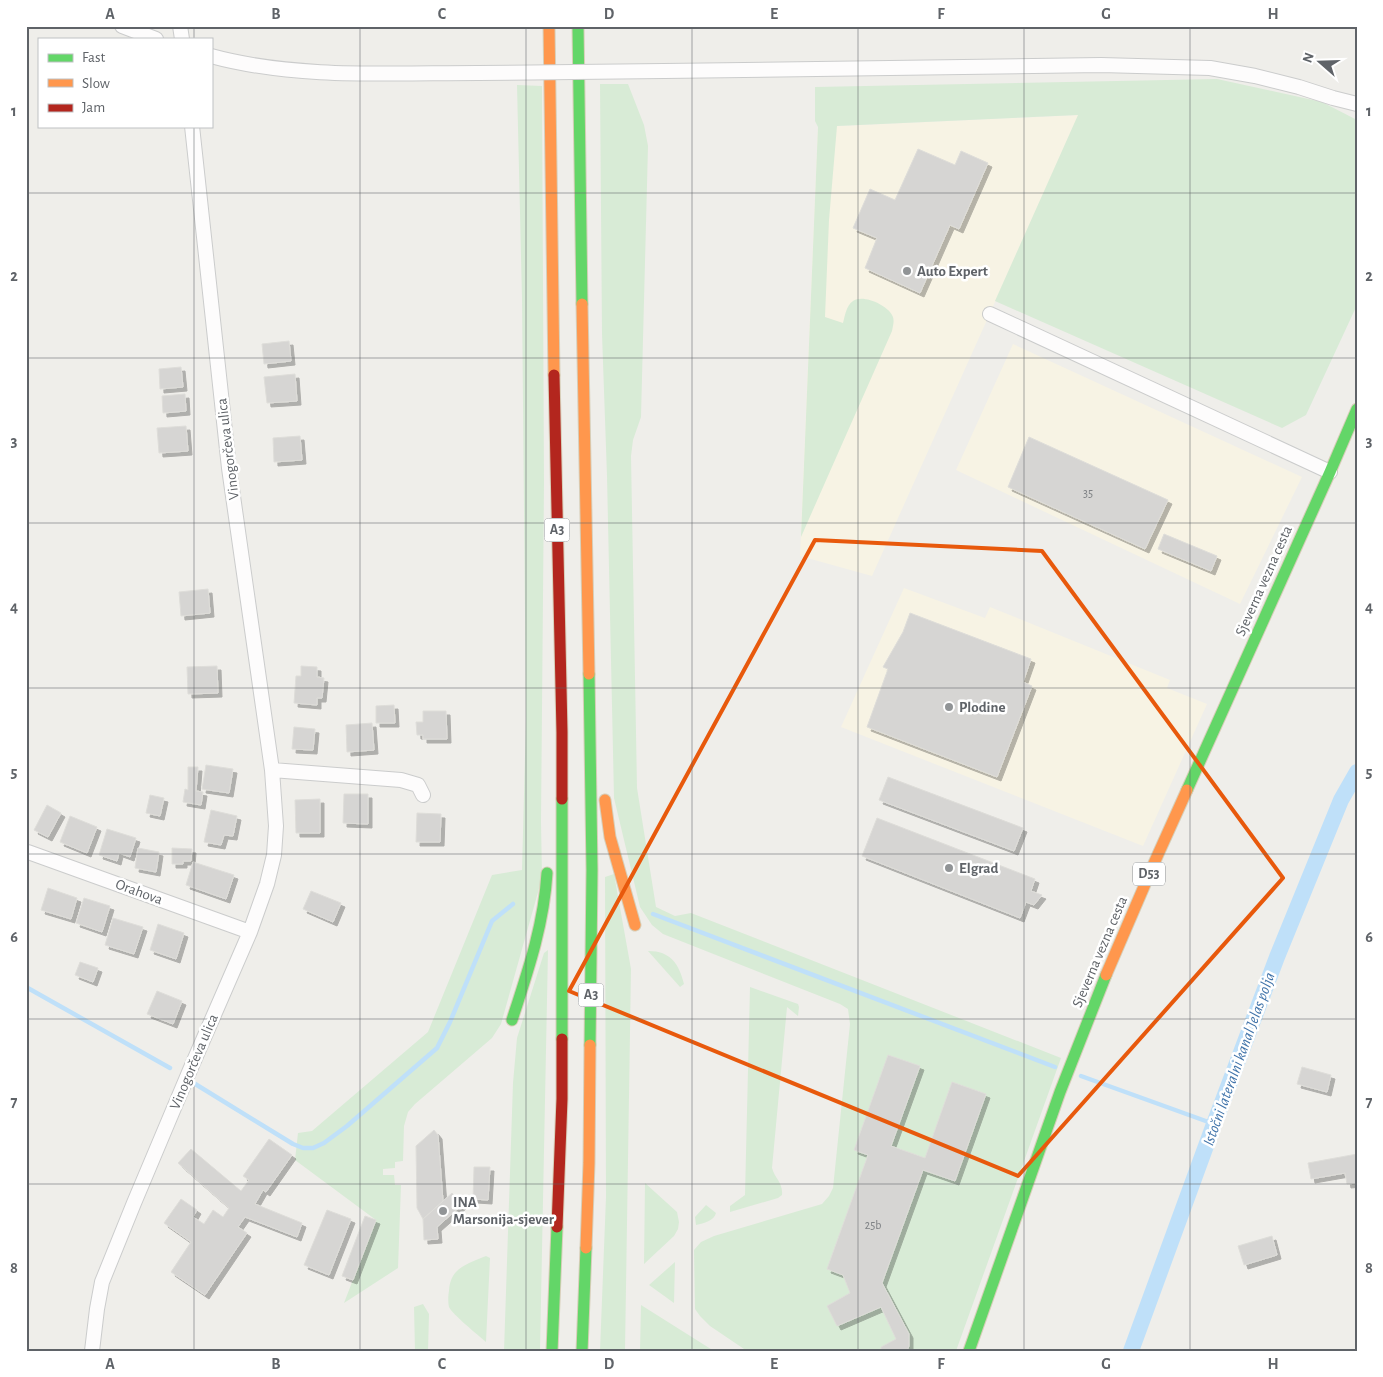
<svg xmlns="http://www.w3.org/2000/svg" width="1383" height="1377" font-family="'Alegreya Sans',sans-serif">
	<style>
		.commercial { fill: #f7f3e4 }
		.green { fill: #d8ebd6 }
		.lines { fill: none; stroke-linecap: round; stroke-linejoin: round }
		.stream { stroke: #bfe0f9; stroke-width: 4.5 }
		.canal { stroke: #bfe0f9; stroke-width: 16 }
		.building { fill: #d6d5d3; stroke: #deddd9; filter: url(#shadow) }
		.street-casing { stroke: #cbcccc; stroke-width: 16 }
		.fast-casing { stroke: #d7ceb8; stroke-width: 13 }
		.slow-casing { stroke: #d7ceb8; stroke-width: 13 }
		.jam-casing { stroke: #d7ceb8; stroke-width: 13 }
		.street { stroke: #fdfcfc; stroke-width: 14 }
		.fast { stroke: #63d668; stroke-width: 11 }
		.slow { stroke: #ff974d; stroke-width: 11 }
		.jam { stroke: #b3261e; stroke-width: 11 }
		.street-bridge-casing { stroke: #cbcccc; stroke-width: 16; stroke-linecap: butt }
		.street-bridge { stroke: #fdfcfc; stroke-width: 14 }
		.marked { fill: none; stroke: #e8590c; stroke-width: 4; stroke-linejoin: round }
		.grid { fill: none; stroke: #5f6368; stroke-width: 1; stroke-opacity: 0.55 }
		.poi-dot { fill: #919496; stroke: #fff; stroke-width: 2 }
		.labels { text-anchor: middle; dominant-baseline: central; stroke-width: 5; stroke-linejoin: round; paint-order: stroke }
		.number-label { font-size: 12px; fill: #7e8184 }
		.shield { fill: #fff; stroke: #8f9295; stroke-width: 1 }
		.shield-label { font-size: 14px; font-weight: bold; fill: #5f6368 }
		.poi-label { font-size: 15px; font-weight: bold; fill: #5f6368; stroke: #fff; text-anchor: start }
		.street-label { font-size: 15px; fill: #5f6368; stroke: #fff }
		.water-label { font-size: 16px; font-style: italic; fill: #4174aa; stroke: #fff }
		.neatline { fill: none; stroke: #5f6368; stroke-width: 2 }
		.grid-label { font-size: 16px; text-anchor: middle; font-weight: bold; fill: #5f6368 }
	</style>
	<defs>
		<filter id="shadow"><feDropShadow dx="4" dy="4" stdDeviation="0" flood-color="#0004"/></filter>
	</defs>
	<rect width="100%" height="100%" fill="#efeeea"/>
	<path class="commercial" d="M1079,115L872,576L800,556L818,127Z
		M1013,344L1302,477L1240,604L956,470Z
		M904,588L985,618L990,607L1170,680L1167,688L1207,704L1143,846L841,727Z"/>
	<path class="green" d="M1217,79L1322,102L1357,120V305L1306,415L1282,428L995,301L1078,115L837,126L829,220L825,317L843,323C845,316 846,306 853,301C863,294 887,305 892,315C895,320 893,325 892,331L801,537L818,127L815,121V87Z
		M600,84H628L644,125L648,146L641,417L633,440L631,456L637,788L656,907L675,916L691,913L1061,1058L956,1351H747L710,1326L700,1316L695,1309L694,1250L701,1242L714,1236L822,1204L829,1196L833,1188L850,1024L848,1009L840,1004L663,934L652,925L640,907L614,798L607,476L602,334Z
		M517,85L542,86L544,483L541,822L542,878L501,1024L492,1038L415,1104L408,1112L404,1126L403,1161L395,1162V1168L383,1169V1175H394L395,1185H401L398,1268L344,1303L376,1220L295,1160L298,1133L312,1131L428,1032L492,875L522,870L526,719L522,298Z
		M614,874L631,969L625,1351H600L606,1197L605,877Z
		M548,950L540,1351H504L513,1083L517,1038L544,953Z
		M648,951C671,951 679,964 684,984L680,987Z
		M750,987L798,1004L799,1007L798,1016L787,1007L772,1168C775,1179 783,1182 782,1195L778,1198L730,1212V1206L745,1195Z
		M645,1183L677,1212L679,1222L678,1229L674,1236L644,1264Z
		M706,1205L716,1213C714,1221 704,1223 696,1225L695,1217Z
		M486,1256L490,1258L486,1342C478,1335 452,1314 449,1307C448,1303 448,1295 449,1291C450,1268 467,1264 486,1256Z
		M675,1262L674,1303L649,1285Z
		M423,1304L429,1314L428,1351H415L414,1307Z
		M641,1305L714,1351H640Z"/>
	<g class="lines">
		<path class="stream" d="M653,914L1055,1067
			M26,987L170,1068
			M1081,1076L1214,1124
			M192,1082L293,1144L303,1148H313L324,1143L347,1126L437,1048L450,1022L492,921L513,904"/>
		<path class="canal" d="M1131,1351L1214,1124L1277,957L1341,800L1357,772"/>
	</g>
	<path class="building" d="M918,149L955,165L961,151L988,163L959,229L950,225L920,293L865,268L877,238L853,228L870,189L895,200Z
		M289,341L291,361L264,364L262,344Z
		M181,367L183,387L160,389L159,369Z
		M295,374L297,401L267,403L264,377Z
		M185,394L186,411L163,413L162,396Z
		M186,426L188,451L159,453L157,428Z
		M300,436L302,460L274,462L273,438Z
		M1029,437L1168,500L1145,549L1008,487Z
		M1164,534L1217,556L1211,571L1158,549Z
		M208,589L210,613L181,616L179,592Z
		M910,613L1031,659L1023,682L1032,686L997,777L867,727L888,669L883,667L903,632Z
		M217,666L218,693L188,694L187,667Z
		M301,666L317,667V677L324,678L322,698H317V705L294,703L296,676H301Z
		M394,705L395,723H376V706Z
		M423,711H446L447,739H423V735H417L416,722H423Z
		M372,723L374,750L347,752L346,725Z
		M294,727L315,729L313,750L292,749Z
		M206,765L233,769L229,793L202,789Z
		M188,767H198L196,791L203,792L201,805L183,802L185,789L188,790Z
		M888,777L1023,828L1014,851L879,800Z
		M344,794H368V824L343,823Z
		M150,795L164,798L160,816L146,813Z
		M320,799V833H296L295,800Z
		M47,805L61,813L48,837L34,830Z
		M211,810L237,816L233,836L224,835L221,845L204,842Z
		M417,813L441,814L440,842H416Z
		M70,816L97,827L87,853L60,842Z
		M877,818L1035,879L1031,891L1042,895L1034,905L1026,902L1020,918L862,856Z
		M107,829L136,838L130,857L119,853L117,861L99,855Z
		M138,848L159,852L156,872L135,868Z
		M172,848L192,849L191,861H183V864H172Z
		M193,862L234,875L226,899L186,885Z
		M48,888L77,898L71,919L41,910Z
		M311,891L341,903L333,922L303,909Z
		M84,898L110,906L102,932L76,923Z
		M113,918L143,927L134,954L105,945Z
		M158,924L184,933L176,959L150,950Z
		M80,962L98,968L93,982L75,975Z
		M157,991L182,1001L173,1024L147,1014Z
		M888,1055L920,1066L891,1146L925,1158L952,1082L986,1094L955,1181L923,1170L882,1283L909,1334V1346L907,1351L881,1350V1347L896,1339L881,1307L837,1326L827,1306L850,1293L843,1275L827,1269L868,1155L854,1150Z
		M1302,1067L1331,1075L1327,1092L1297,1084Z
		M434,1130L438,1135L443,1201L423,1219L417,1208L416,1146Z
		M269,1139L292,1155L266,1192L263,1190L255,1204L302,1223L297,1237L245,1217L238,1227L247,1233L205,1295L171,1272L191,1242L164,1223L181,1199L197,1210L193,1217L204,1224L213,1210L223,1217L229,1208L178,1163L191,1149L241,1191L249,1180L243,1176Z
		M1357,1154V1183L1347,1184L1345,1173L1311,1179L1308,1163Z
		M474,1167H490L488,1200L473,1199Z
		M452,1193L463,1204L437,1227L438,1239L424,1240L423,1219Z
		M327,1210L351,1219L329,1275L304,1265Z
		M365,1216L376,1220L353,1280L342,1276Z
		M1272,1236L1277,1255L1244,1265L1238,1246Z"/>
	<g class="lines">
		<defs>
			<path id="street" d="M122,26L156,39
				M180,26L182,39
				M211,56C295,79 391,73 478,73
				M664,71L1101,65L1210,68L1255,76L1299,87L1333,98L1357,104
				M990,314L1330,472
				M272,770L401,780L418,785L423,795
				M28,852L250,932
				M92,1351L97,1309L102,1282L134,1203L190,1070L250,932L267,884L274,855L276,826L272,770L229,468L192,126"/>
			<path id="fast" d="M578,26L582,304
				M589,674L592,870L590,1045
				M1187,790L1330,472L1357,409
				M562,799V1039
				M512,1020C528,971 544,924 547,873
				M552,1351L557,1227
				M582,1351L586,1248
				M969,1351L1060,1092L1106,975"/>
			<path id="slow" d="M549,26L554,375
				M582,304L589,674
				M605,800L610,837L635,925
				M1106,975L1155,861L1187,790
				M586,1248L589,1163L590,1045"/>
			<path id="jam" d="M554,375L562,732V799
				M557,1227L562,1099V1039"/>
		</defs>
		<use href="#street" class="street-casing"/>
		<use href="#fast" class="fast-casing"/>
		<use href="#slow" class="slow-casing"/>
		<use href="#jam" class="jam-casing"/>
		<use href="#street" class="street"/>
		<use href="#fast" class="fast"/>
		<use href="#slow" class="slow"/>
		<use href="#jam" class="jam"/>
		<defs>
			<path id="street-bridge" d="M478,73L664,71"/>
		</defs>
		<use href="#street-bridge" class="street-bridge-casing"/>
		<use href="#street-bridge" class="street-bridge"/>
	</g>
	<path class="marked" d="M815,540L1042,551L1283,878L1018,1176L569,991Z"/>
	<path class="grid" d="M194,26V39M360,26V1351M526,26V1351M692,26V1351M858,26V1351M1024,26V1351M1190,26V1351M194,126V1351M26,193H1357M26,358H1357M26,523H1357M26,688H1357M26,854H1357M26,1019H1357M26,1184H1357"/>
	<g class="poi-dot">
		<circle cx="907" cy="271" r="5"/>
		<circle cx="949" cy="707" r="5"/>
		<circle cx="949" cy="868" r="5"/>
		<circle cx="443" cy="1211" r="5"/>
	</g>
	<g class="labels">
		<g class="number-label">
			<text x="1088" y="493">35</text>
			<text x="873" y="1225">25b</text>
		</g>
		<g class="shield">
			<rect x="544.5" y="518.5" width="25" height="23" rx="4"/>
			<rect x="1133" y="862.5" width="32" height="23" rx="4"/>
			<rect x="578.5" y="983.5" width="25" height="23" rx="4"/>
		</g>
		<g class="shield-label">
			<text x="557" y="530">A3</text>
			<text x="1149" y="874">D53</text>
			<text x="591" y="995">A3</text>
		</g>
		<g class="poi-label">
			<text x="917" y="271">Auto Expert</text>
			<text x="959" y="707">Plodine</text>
			<text x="959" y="868">Elgrad</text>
			<text x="453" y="1202">INA<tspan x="453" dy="17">Marsonija-sjever</tspan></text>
		</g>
		<g class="street-label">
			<text transform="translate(228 449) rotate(-97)">Vinogorčeva ulica</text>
			<text transform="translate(1264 581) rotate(-66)">Sjeverna vezna cesta</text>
			<text transform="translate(139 892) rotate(20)">Orahova</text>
			<text transform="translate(1100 952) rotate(-67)">Sjeverna vezna cesta</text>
			<text transform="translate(194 1062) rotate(-67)">Vinogorčeva ulica</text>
		</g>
		<g class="water-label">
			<text transform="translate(1239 1059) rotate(-70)">Istočni lateralni kanal Jelas polja</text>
		</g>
	</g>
	<rect width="1383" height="1377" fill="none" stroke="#ffffff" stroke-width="55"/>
	<rect x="38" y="38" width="175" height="90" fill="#ffffff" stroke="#bfc1c3"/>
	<rect x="48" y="54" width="25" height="8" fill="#63d668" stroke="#bfc1c3"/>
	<text x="82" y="62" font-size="15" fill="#5f6368">Fast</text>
	<rect x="48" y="79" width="25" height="8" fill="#ff974d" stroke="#bfc1c3"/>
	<text x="82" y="88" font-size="15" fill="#5f6368">Slow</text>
	<rect x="48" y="104" width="25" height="8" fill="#b3261e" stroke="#bfc1c3"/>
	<text x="82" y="112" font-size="15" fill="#5f6368">Jam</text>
	<g transform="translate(1320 62) rotate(290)" stroke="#ffffff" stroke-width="4" paint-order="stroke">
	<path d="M0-4L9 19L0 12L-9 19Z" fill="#5f6368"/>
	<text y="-8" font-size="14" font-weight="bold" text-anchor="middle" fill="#5f6368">N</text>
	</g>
	<rect x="28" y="28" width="1328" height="1322" class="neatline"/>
	<g class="grid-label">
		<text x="110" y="19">A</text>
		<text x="276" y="19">B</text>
		<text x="442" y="19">C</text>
		<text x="609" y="19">D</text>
		<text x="774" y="19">E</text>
		<text x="941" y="19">F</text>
		<text x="1106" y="19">G</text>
		<text x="1273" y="19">H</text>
		<text x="14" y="116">1</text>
		<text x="1369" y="116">1</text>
		<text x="14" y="281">2</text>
		<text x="1369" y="281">2</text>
		<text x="14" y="446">3</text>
		<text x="1369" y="446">3</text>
		<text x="14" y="612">4</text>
		<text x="1369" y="612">4</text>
		<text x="14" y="777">5</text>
		<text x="1369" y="777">5</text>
		<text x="14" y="942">6</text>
		<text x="1369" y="942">6</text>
		<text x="14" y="1107">7</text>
		<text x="1369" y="1107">7</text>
		<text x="14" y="1273">8</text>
		<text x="1369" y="1273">8</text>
		<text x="110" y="1369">A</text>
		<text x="276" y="1369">B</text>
		<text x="442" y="1369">C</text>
		<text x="609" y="1369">D</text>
		<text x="774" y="1369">E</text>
		<text x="941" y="1369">F</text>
		<text x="1106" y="1369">G</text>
		<text x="1273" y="1369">H</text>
	</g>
</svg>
